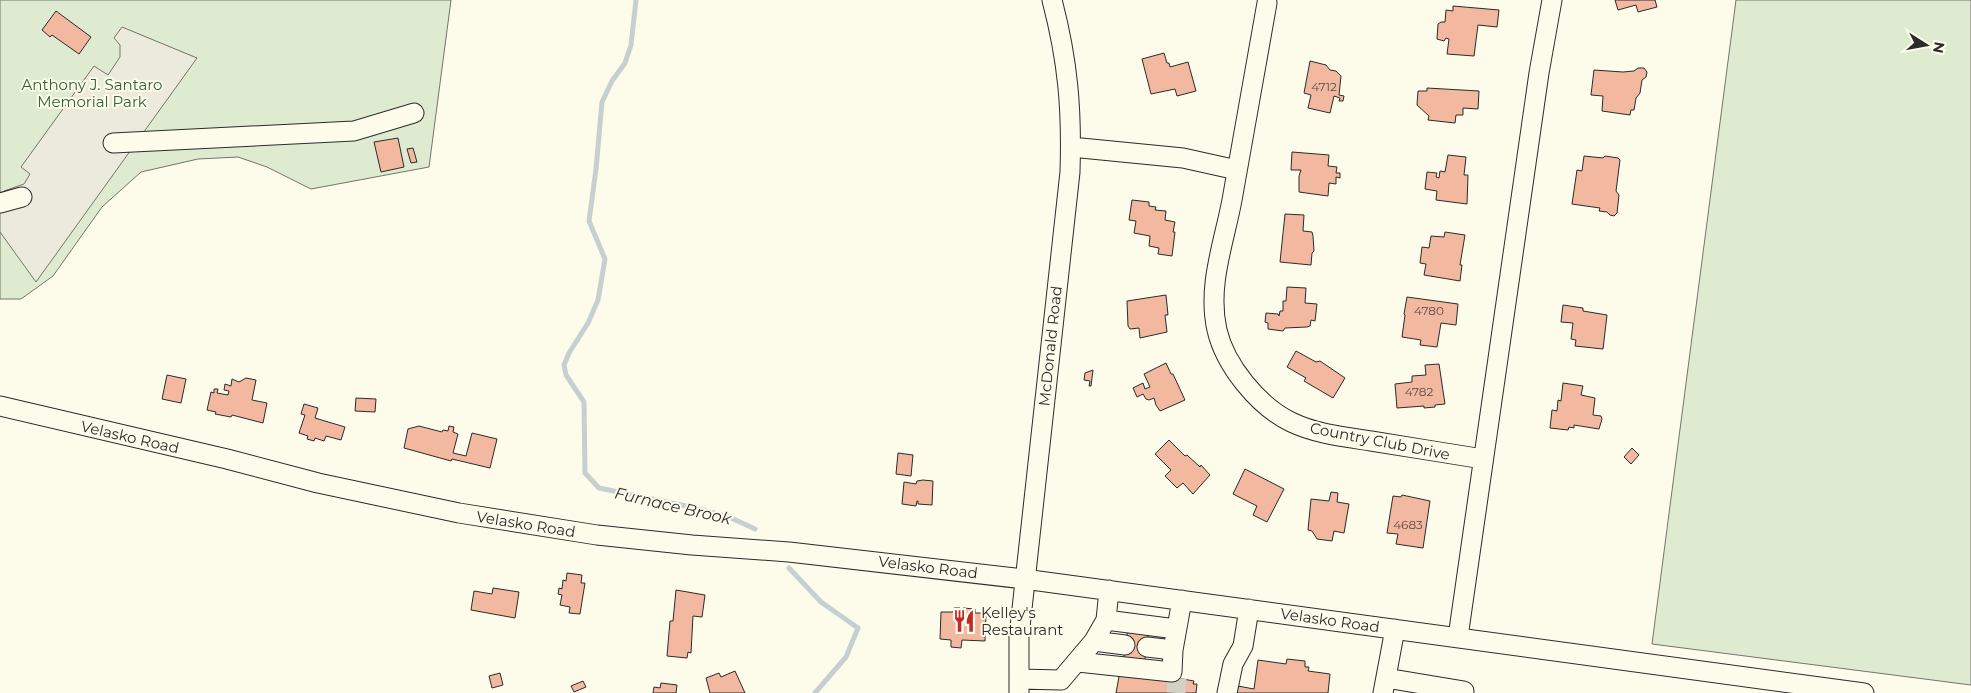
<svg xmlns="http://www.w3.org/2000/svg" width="1971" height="693" font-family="Montserrat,sans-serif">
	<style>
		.green { fill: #deebd1; stroke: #74746e }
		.parking { fill: #eceadb; stroke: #74746e }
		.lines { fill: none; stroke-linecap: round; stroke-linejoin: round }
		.stream { stroke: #c7d0d0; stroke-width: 5 }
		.building { fill: #f2b8a0; stroke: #2b2b2b }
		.minor-tunnel { stroke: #d3d1c4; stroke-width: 19; stroke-dasharray: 19 9; stroke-linecap: butt }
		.minor-casing { stroke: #2b2b2b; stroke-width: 21 }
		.minor { stroke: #fdfbea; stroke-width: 19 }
		.labels { text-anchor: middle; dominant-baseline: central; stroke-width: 4; stroke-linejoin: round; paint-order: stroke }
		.number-label { font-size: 12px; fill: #5d4e48 }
		.park-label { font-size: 15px; fill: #34623c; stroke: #fdfbea }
		.street-label { font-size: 15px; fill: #2b2b2b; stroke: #fdfbea }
		.poi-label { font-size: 15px; fill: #2b2b2b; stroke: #fdfbea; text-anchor: start }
		.water-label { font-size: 16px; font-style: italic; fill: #2b2b2b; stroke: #fdfbea }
	</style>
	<rect width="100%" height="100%" fill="#fdfbea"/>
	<path class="green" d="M0,0H451L429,167L311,189L267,167L238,157L198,159L141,172L102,207L53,276L21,299H0Z
		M1736,0H1971V685L1652,644Z"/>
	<path class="parking" d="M122,27L197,58L36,282L0,232V197L4,191L24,184L30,174L21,167L94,66L108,75L120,57V45L114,38Z"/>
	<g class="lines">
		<path class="stream" d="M636,0L631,45L625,63L612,81L602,102L596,169L589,221L605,259L598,300L588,323L569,353L564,365L566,375L584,402L585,473L599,488L691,507L729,517L755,529
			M789,568L821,602L858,628L846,657L815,693"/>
	</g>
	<path class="building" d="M1615,0H1655L1657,7L1638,12L1636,5L1618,10Z
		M1453,6L1499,10L1497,27L1478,25L1474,56L1447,54L1449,39L1446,38L1444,41L1437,39L1438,24L1441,22H1445L1446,10L1453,11Z
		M56,11L91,37L79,54L52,35L50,37L42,30Z
		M1164,53L1167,63H1169L1170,67L1188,62L1196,91L1177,96L1175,89L1151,94L1142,59Z
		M1310,61L1326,65L1330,70L1336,71L1341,76L1339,95L1344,96L1343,101H1339L1340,98L1334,96L1330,113L1308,108L1311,95L1304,93Z
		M1638,68H1644L1647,72L1646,77L1642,80L1640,93L1636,98L1634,110H1631L1630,115L1602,111L1603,96L1591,95L1594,70L1623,72L1634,71Z
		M1427,88L1479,91L1478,109L1463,108V115H1456L1455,123L1428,120L1429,116L1417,105L1418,91H1427Z
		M398,138L404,167L381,172L374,142Z
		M413,148L417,162L411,163L407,149Z
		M1292,152L1329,155L1328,166L1337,167L1336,173H1340V178L1336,177V184L1329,183L1328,196L1299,192V176L1301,170H1291Z
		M1448,155L1466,157L1464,175H1468L1467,204L1436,200L1437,191L1425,189L1427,172L1437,173L1436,177L1439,178L1440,171L1445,172Z
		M1584,156L1603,158L1605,156L1618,158L1620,160L1616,191L1619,195L1617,213L1614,216L1610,215L1607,212L1599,211L1600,208L1572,204L1577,170L1582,171Z
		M1132,200L1149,202V206L1156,207L1155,210L1166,211L1165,220L1175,222L1173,232H1175L1172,256L1158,254L1159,248L1149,246L1150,236L1134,233L1136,221L1129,220Z
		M1285,214L1304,215L1303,231L1312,232L1313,236L1314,251L1312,253L1311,265L1280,262Z
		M1445,232L1465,235L1460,265H1462L1460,281L1424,275L1426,264L1420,263L1422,247L1429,248L1431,236L1444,237Z
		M1287,287L1306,288L1305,303L1317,304L1315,321L1311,320L1310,326L1307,327L1285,328L1283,331L1268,329V323L1265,322L1266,313L1278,314L1279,316L1280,311H1283V301H1286Z
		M1166,295L1168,315H1165L1167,332L1140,338L1139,328L1130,329L1128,326L1127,301Z
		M1407,297L1458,304L1456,325L1441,323L1437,347L1420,345L1421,340L1402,337L1405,315L1404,314Z
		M1563,305L1583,308V311L1607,315L1603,349L1575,346L1576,340L1571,339L1573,323L1561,322Z
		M1296,351L1316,362L1320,361L1345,378L1333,398L1304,381L1306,378L1287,367Z
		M1166,363L1171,374H1173L1185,400L1160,411L1156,405L1154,398L1149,400L1146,399L1143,394L1137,397L1133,388L1143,383L1145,389L1150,387L1144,374Z
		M1439,364L1445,404L1435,405V407L1424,408V406L1397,408L1395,384L1412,382V376L1426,375L1425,365Z
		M1093,370L1091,386H1089L1090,381L1084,380L1085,373Z
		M167,375L186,379L181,403L162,399Z
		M246,378L256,380L252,400L267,403L263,423L232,415L231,417L215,414L216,412L207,410L211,392L214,393V389H218L217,393L228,395L229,391L224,390L225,384L231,386L232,379L239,382Z
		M1563,383L1583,386L1581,395L1595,398L1593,415L1601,416L1602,419L1599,429L1574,425V428L1569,427L1568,430L1550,428L1552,410L1557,411L1558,400L1561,401Z
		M356,398L376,399L375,412L355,411Z
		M304,404L318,408L315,418L345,427L341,440L326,436L324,441L315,438L314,441L307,439L308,436L299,433L305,415L301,414Z
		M419,426L442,432L443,430L448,431L449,426L454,427L453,432L458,434L453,453L466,456L472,433L497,439L490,468L452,459L451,461L404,448L408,429Z
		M1169,440L1185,456L1187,455L1200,467L1201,465L1210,475L1193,494L1183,483L1177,488L1165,476L1171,470L1155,454Z
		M1632,448L1639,455L1631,464L1624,457Z
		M898,453L913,455L911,476L896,474Z
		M1245,469L1284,489L1267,522L1253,515L1257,506L1233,494Z
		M923,480L933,481L932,505L918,504V501H917L916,506L902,504L904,482L916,484L917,481Z
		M1331,492L1338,493L1337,502L1349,504L1344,533L1334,531L1332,541L1317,539L1312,531L1308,530L1311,499L1329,501Z
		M1402,495L1430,501L1423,548L1396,544L1398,534L1387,533L1393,496L1401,497Z
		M567,573L582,575L581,583H585L580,614L569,613L570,607L560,605L562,595L558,594L559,588L562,589L563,580L566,581Z
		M493,588L519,592L515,618L471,610L474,591L492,594Z
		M676,590L705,595L702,617L693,616L691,653L688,652L687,658L667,656L670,621H673Z
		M954,608H960V612L963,613V608L975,609V613H986L985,641L962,640L961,648L951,647V640L940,639L941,612H953Z
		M1128,627L1149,630L1144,666L1123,663Z
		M1287,659L1305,661V667H1309L1308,671L1330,674L1328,693H1237L1238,686L1254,689L1258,660L1286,664Z
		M735,671L745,693H710L706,678L719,673L721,677Z
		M1120,671L1160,680L1177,682V678L1194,681L1193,684H1197L1196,693H1116Z
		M500,673L503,685L492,688L489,676Z
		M583,681L586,687L574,692L571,686Z
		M661,683L677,685L676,693H653L654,687L660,688Z"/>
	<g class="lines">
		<path class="minor-tunnel" d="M1176,693L1177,678"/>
		<defs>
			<path id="minor" d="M1267,3C1255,69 1244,134 1232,200C1224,243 1207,286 1217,330C1225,365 1258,406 1291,422C1316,434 1344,437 1371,441C1408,447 1446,453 1483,459
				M113,143L354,131L414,113
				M1071,147L1183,158L1237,170
				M0,203L22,197
				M0,406L227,459L318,483L459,513L597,535L692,545L789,552L1024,579L1864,693
				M1106,620L1176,629
				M1458,637L1539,73L1552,0
				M1094,641L1125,645
				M1147,647L1173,650L1182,600
				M1078,662L1172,672L1173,650
				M1386,678L1464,691
				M1019,679L1061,680L1094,641L1106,620L1109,590
				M1019,693V636L1070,172C1072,109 1068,61 1052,0
				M1227,693L1233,664L1243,646L1249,609
				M1383,693L1395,629"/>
		</defs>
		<use href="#minor" class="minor-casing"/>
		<use href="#minor" class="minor"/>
	</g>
	<defs>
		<symbol id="restaurant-bare" viewBox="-9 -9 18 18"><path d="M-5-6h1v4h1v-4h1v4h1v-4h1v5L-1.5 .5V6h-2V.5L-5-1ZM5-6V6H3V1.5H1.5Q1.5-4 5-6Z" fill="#c62828" stroke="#fdfbea" stroke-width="2.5" paint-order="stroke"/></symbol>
	</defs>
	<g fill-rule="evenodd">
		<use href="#restaurant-bare" x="948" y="605" width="32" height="32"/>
	</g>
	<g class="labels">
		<g class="number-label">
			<text x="1324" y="86">4712</text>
			<text x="1429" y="310">4780</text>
			<text x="1419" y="391">4782</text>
			<text x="1408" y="524">4683</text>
		</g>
		<g class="park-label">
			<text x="92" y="84">Anthony J. Santaro<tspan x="92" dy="17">Memorial Park</tspan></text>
		</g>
		<g class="street-label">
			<text transform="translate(1050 346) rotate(-84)">McDonald Road</text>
			<text transform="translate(130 437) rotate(13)">Velasko Road</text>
			<text transform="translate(1380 441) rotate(11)">Country Club Drive</text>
			<text transform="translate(526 524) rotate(9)">Velasko Road</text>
			<text transform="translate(928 567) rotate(7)">Velasko Road</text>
			<text transform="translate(1330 620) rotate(8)">Velasko Road</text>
		</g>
		<g class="poi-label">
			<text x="981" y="612">Kelley's<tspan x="981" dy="17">Restaurant</tspan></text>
		</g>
		<g class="water-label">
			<text transform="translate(673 506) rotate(13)">Furnace Brook</text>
		</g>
	</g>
	<g transform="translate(1926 45) rotate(101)" stroke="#fdfbea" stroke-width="4" paint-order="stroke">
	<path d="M0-4L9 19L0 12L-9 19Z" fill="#2b2b2b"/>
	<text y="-8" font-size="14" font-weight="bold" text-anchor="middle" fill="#2b2b2b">N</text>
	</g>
</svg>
